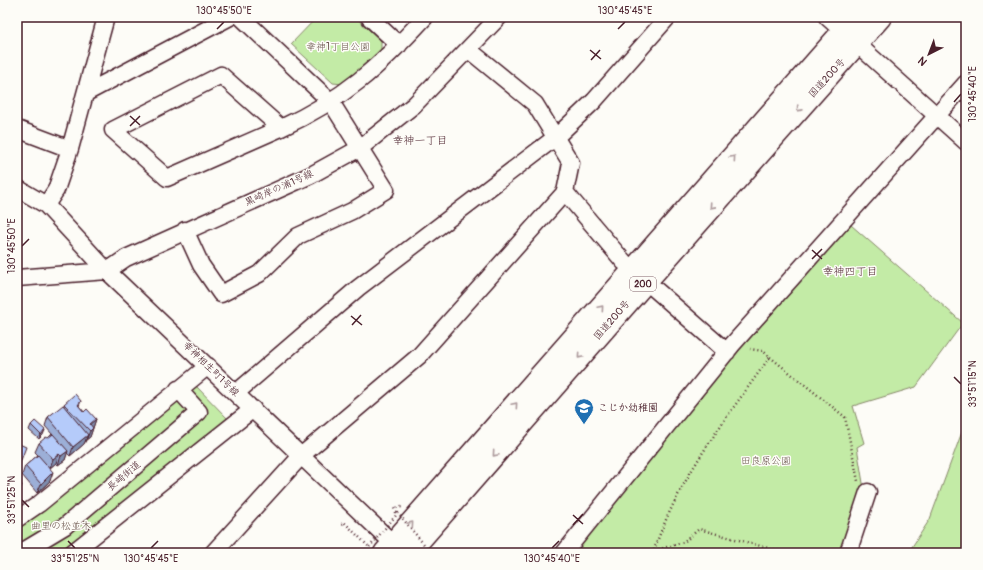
<svg xmlns="http://www.w3.org/2000/svg" width="983" height="570" font-family="Pangolin,'Klee One',sans-serif">
	<style>
		.green { fill: #c3eba6; stroke: #868568 }
		.lines { fill: none; stroke-linecap: round; stroke-linejoin: round }
		.minor-casing { stroke: #4a1f2b; stroke-width: 19 }
		.highway-casing { stroke: #4a1f2b; stroke-width: 25 }
		.path { stroke: #4a1f2b; stroke-width: 2.5; stroke-dasharray: 1 3; stroke-linecap: butt }
		.minor { stroke: #fdfcf7; stroke-width: 16 }
		.highway { stroke: #fdfcf7; stroke-width: 22 }
		.path-bridge { stroke: #4a1f2b; stroke-width: 2.5; stroke-dasharray: 1 3; stroke-linecap: butt }
		.wall { fill: #9cafd7; stroke: #4a1f2b }
		.shaded-wall { fill: #7f8eaf; stroke: #4a1f2b }
		.building { fill: #b5cbfa; stroke: #4a1f2b }
		.oneway { stroke: #ac999b }
		.ticks { fill: none; stroke: #4a1f2b; stroke-width: 1.5 }
		.labels { text-anchor: middle; dominant-baseline: central; stroke-width: 3; stroke-linejoin: round; paint-order: stroke }
		.shield { fill: #fdfcf7; stroke: #806168; stroke-width: 1 }
		.shield-label { font-size: 9px; font-weight: bold; fill: #4a1f2b }
		.park-label { font-size: 10px; fill: #68524a; stroke: #fdfcf7 }
		.street-label { font-size: 10px; fill: #4a1f2b; stroke: #fdfcf7 }
		.poi-label { font-size: 10px; font-weight: bold; fill: #4a1f2b; stroke: #fdfcf7; text-anchor: start }
		.neighbourhood-label { font-size: 11px; fill: #4a1f2b; stroke: #fdfcf7 }
		.neatline { fill: none; stroke: #4a1f2b; stroke-width: 1.5 }
		.ticks-label { font-size: 10px; text-anchor: middle; fill: #4a1f2b }
	</style>
	<rect width="100%" height="100%" fill="#fdfcf7"/>
	<filter id="ink" filterUnits="userSpaceOnUse"><feTurbulence type="fractalNoise" baseFrequency=".025" numOctaves="2"/><feDisplacementMap in="SourceGraphic" scale="8" xChannelSelector="R" yChannelSelector="G"/><feConvolveMatrix kernelMatrix="1 2 1 2 8 2 1 2 1" color-interpolation-filters="sRGB"/></filter>
	<g filter="url(#ink)">
		<path class="green" d="M317,17H355L381,41V51L342,84L333,83L291,44Z
			M851,225L963,323L916,387L853,406L864,443L857,447L864,489L842,553H573L721,371Z
			M196,386L228,419L65,553H17V526Z
			M966,421V553H908L930,519Z"/>
		<g class="lines">
			<defs>
				<path id="minor" d="M369,17L399,45
					M827,17L966,142
					M86,93L230,17
					M281,128L221,75L113,130L167,178L281,128C344,99 379,67 425,17
					M17,129L70,149
					M17,188L46,205L107,271L401,551
					M565,192L624,262L727,352
					M46,205L56,190L70,149L106,17
					M185,230L201,265L221,294L259,274L298,236L352,211L386,190L331,102L241,17
					M17,278L107,271L126,258L311,175L360,148L414,105L499,17
					M236,393L358,288L556,137L594,101L668,17
					M17,519L39,504L208,366
					M20,553L65,526L199,412L178,389
					M72,553L253,409
					M213,553L302,455L419,356L565,192L571,163L535,104L469,50
					M564,553L732,345L966,83
					M848,553L868,492"/>
				<path id="highway" d="M385,553L856,17
					M408,553L645,282L880,17"/>
			</defs>
			<use href="#minor" class="minor-casing"/>
			<use href="#highway" class="highway-casing"/>
			<path class="path" d="M770,357L845,417L858,481
				M396,513L394,508L402,507
				M342,524L344,522L368,546
				M654,550C679,478 726,418 770,357L763,351L750,349
				M647,553L684,542L699,529L786,553"/>
			<use href="#minor" class="minor"/>
			<use href="#highway" class="highway"/>
			<path class="path-bridge" d="M368,553L366,551L398,513L427,548"/>
		</g>
		<path class="wall" d="M81,401L79,406L84,412L96,419L90,437L86,440L84,444L70,456L67,453L65,460L58,465L56,463L50,468V481L37,493L22,475L25,466L38,455L35,452L39,443L48,438L52,434L45,426L48,417L64,406V404Z
			M31,425L43,435L39,439L29,430Z"/>
		<path class="shaded-wall" d="M20,377L17,385V380Z
			M96,419L90,437L86,440L90,431V424Z
			M45,430L43,435L39,439L41,435Z
			M88,435L84,444L70,456L73,447Z
			M68,451L65,460L58,465L61,456Z
			M59,454L56,463L50,468L53,459Z
			M53,472L50,481L37,493L41,484Z
			M22,485L20,489L17,492V490Z"/>
		<path class="building" d="M17,374L20,377L17,380Z
			M75,394L81,401L78,405L84,412L87,409L96,419L90,424L93,428L90,431L64,404Z
			M63,405L88,435L73,447L48,417Z
			M35,421L45,430L41,435L31,425Z
			M53,434L68,451L61,456L59,454L53,459L39,443L46,437L48,438Z
			M17,443L26,447L18,468L17,467Z
			M38,455L53,472L41,484L25,466Z
			M17,480L22,485L17,490Z"/>
		<defs><path id="oneway-chevron" d="M-2-3.5L2.5 0L-2 3.5" fill="none" stroke-width="1.6" stroke-linecap="round" stroke-linejoin="round"/></defs>
		<g class="oneway">
			<use href="#oneway-chevron" transform="translate(799 109) rotate(132)"/>
			<use href="#oneway-chevron" transform="translate(733 158) rotate(-49)"/>
			<use href="#oneway-chevron" transform="translate(712 206) rotate(132)"/>
			<use href="#oneway-chevron" transform="translate(601 308) rotate(-49)"/>
			<use href="#oneway-chevron" transform="translate(580 356) rotate(131)"/>
			<use href="#oneway-chevron" transform="translate(515 405) rotate(-49)"/>
			<use href="#oneway-chevron" transform="translate(495 454) rotate(131)"/>
			<use href="#oneway-chevron" transform="translate(411 524) rotate(-49)"/>
		</g>
	</g>
	<path class="ticks" d="M217,29L224,22M618,29L625,22M590,50L601,59M591,60L600,50M954,102L961,94M130,116L140,125M130,126L140,116M22,246L29,239M812,250L822,259M812,259L822,249M351,316L362,325M352,325L361,315M954,377L961,384M22,500L29,507M573,515L583,524M573,525L583,514M68,541L75,548M151,548L158,541M552,548L559,541"/>
	<defs>
		<symbol id="school-pin" viewBox="-11 -11 22 30"><path d="M0 17L-7.5 6A9.5 9.5 0 1 1 7.5 6Z" fill="#1f6fb2" stroke="#fdfcf7"/><path d="M0-5L7-2L0 1L-7-2ZM-4 1L0 2.5L4 1V4Q0 6-4 4Z" fill="#fff"/></symbol>
	</defs>
	<g fill-rule="evenodd">
		<use href="#school-pin" x="573" y="397" width="22" height="30"/>
	</g>
	<g class="labels">
		<rect class="shield" x="630" y="277" width="26" height="14" rx="3"/>
		<g class="shield-label">
			<text x="643" y="284">200</text>
		</g>
		<g class="park-label">
			<text x="338" y="47">幸神1丁目公園</text>
			<text x="766" y="461">田良原公園</text>
			<text x="61" y="526">曲里の松並木</text>
		</g>
		<g class="street-label">
			<text transform="translate(827 78) rotate(-48)">国道200号</text>
			<text transform="translate(279 188) rotate(-24)">黒崎岸の浦1号線</text>
			<text transform="translate(612 320) rotate(-49)">国道200号</text>
			<text transform="translate(211 369) rotate(44)">幸神相生町1号線</text>
			<text transform="translate(124 476) rotate(-40)">長崎街道</text>
		</g>
		<g class="poi-label">
			<text x="598" y="408">こじか幼稚園</text>
		</g>
		<g class="neighbourhood-label">
			<text x="420" y="140">幸神一丁目</text>
			<text x="850" y="271">幸神四丁目</text>
		</g>
	</g>
	<rect width="983" height="570" fill="none" stroke="#fdfcf7" stroke-width="44"/>
	<g transform="translate(929 54) rotate(222)" stroke="#fdfcf7" stroke-width="3" paint-order="stroke">
	<path d="M0-3L7 15L0 10L-7 15Z" fill="#4a1f2b"/>
	<text y="-6" font-size="11" font-weight="bold" text-anchor="middle" fill="#4a1f2b">N</text>
	</g>
	<rect x="22" y="22" width="939" height="526" class="neatline"/>
	<g class="ticks-label">
		<text x="224" y="14">130°45'50"E</text>
		<text x="625" y="14">130°45'45"E</text>
		<text transform="translate(972 94) rotate(-90)" y="4">130°45'40"E</text>
		<text transform="translate(11 246) rotate(-90)" y="4">130°45'50"E</text>
		<text transform="translate(972 384) rotate(-90)" y="4">33°51'15"N</text>
		<text transform="translate(11 500) rotate(-90)" y="4">33°51'25"N</text>
		<text x="75" y="562">33°51'25"N</text>
		<text x="151" y="562">130°45'45"E</text>
		<text x="552" y="562">130°45'40"E</text>
	</g>
</svg>
